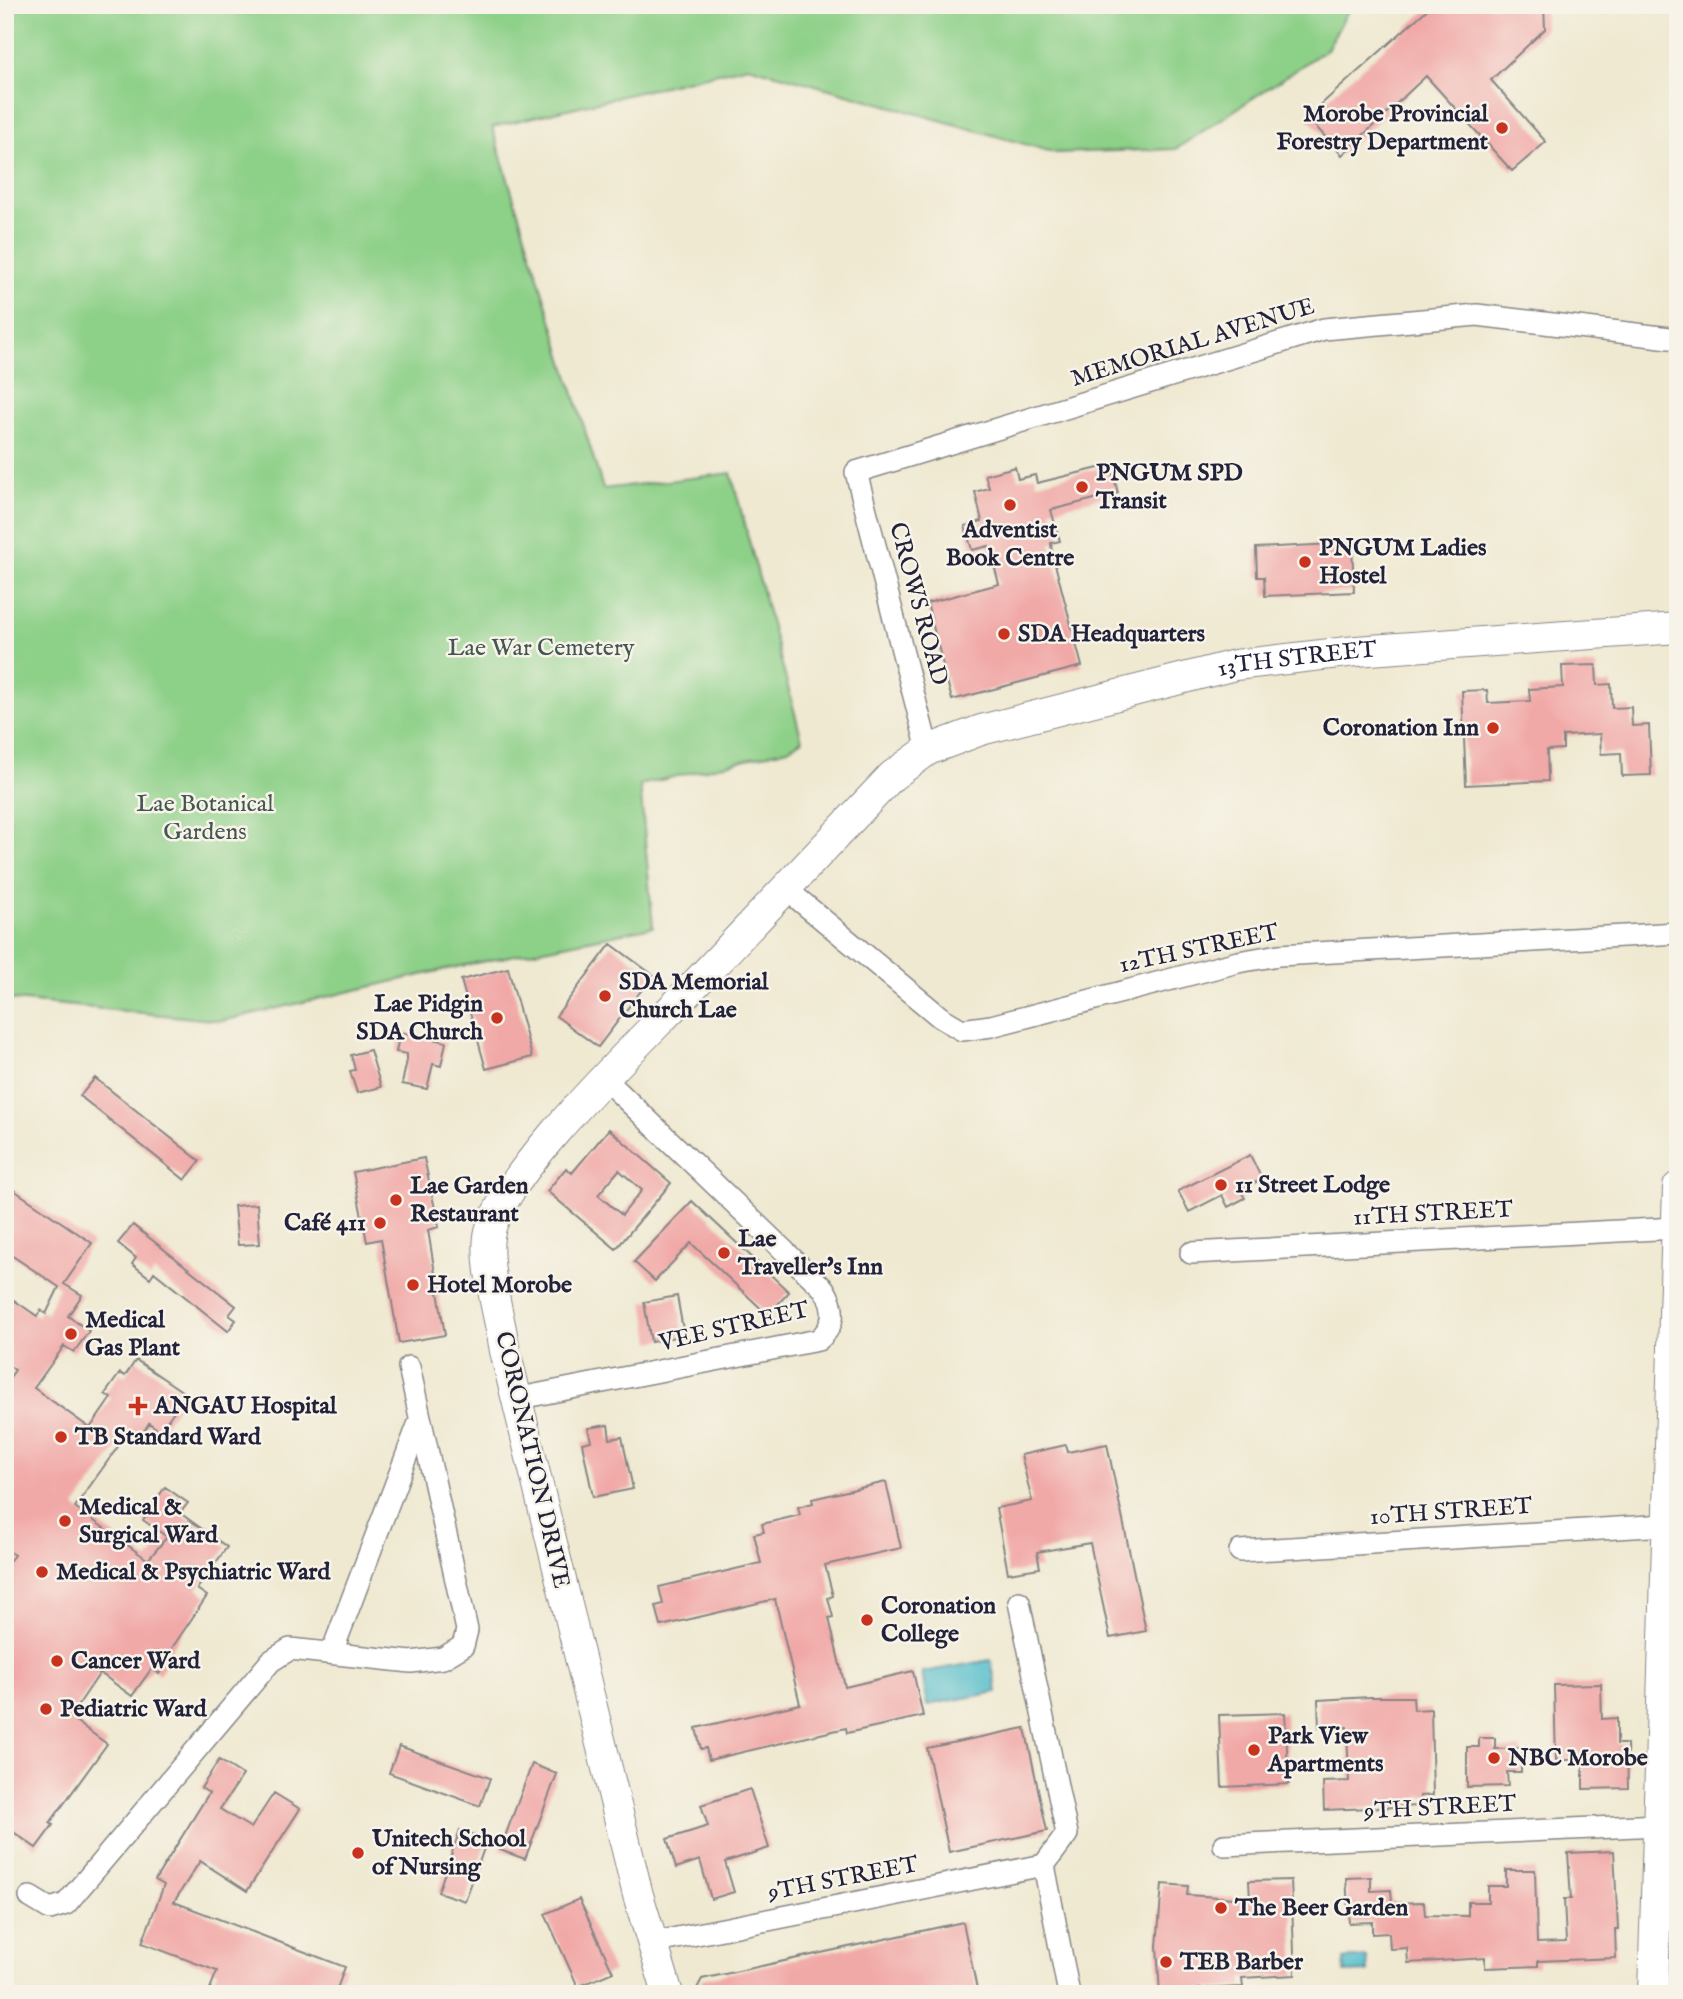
<svg xmlns="http://www.w3.org/2000/svg" width="1683" height="1999" font-family="'IM FELL English',serif">
	<style>
		.green { fill: #8dd088; stroke: #587962; stroke-width: 2 }
		.water { fill: #50bcca; stroke: #396f82; stroke-width: 2 }
		.building { fill: #f1a9a7; fill-rule: evenodd }
		.lines { fill: none; stroke-linecap: round; stroke-linejoin: round }
		.street-casing { stroke: #888686; stroke-width: 24 }
		.secondary-casing { stroke: #888686; stroke-width: 32 }
		.street { stroke: #fff; stroke-width: 21 }
		.secondary { stroke: #fff; stroke-width: 30 }
		.poi-dot { fill: #c8321e; stroke: #f7f3e8; stroke-width: 2.5 }
		.labels { text-anchor: middle; dominant-baseline: central; stroke-width: 5; stroke-linejoin: round; paint-order: stroke }
		.poi-label { font-size: 24px; font-weight: bold; fill: #22223b; stroke: #f7f3e8; text-anchor: start }
		.street-label { font-size: 24px; fill: #22223b; stroke: #f7f3e8 }
		.park-label { font-size: 24px; fill: #425652; stroke: #f7f3e8 }
	</style>
	<rect width="100%" height="100%" fill="#f7f3e8"/>
	<filter id="ink" filterUnits="userSpaceOnUse"><feTurbulence type="fractalNoise" baseFrequency=".0143" numOctaves="2"/><feDisplacementMap in="SourceGraphic" scale="14" xChannelSelector="R" yChannelSelector="G"/><feConvolveMatrix kernelMatrix="1 2 1 2 8 2 1 2 1" color-interpolation-filters="sRGB"/></filter>
	<filter id="wash" filterUnits="userSpaceOnUse"><feTurbulence type="fractalNoise" baseFrequency=".00686" numOctaves="4" result="noise"/><feDisplacementMap in="SourceGraphic" scale="28" xChannelSelector="R" yChannelSelector="G"/><feGaussianBlur stdDeviation="1.57" result="paint"/><feColorMatrix in="noise" values="0 0 0 0 0 0 0 0 0 0 0 0 0 0 0 0 0 1.4 0 .05"/><feComposite in="paint" operator="in"/></filter>
	<g filter="url(#wash)">
		<rect width="100%" height="100%" fill="#efe9d1"/>
		<path class="green" d="M5,5H1351L1327,49L1176,149L1056,153L748,66L492,127L603,489L731,473L802,740L788,749L640,785L653,927L456,967L222,1021L5,999Z"/>
		<path class="water" d="M991,1660L997,1692L927,1705L922,1672Z
			M1367,1957L1368,1972L1345,1973L1344,1959Z"/>
		<g id="blocks">
			<path class="building" d="M1432,5H1544L1545,29L1491,80L1546,142L1512,171L1426,76L1342,155L1307,117Z
				M1111,465L1118,493L1051,510L1060,541L1051,543L1052,553L1082,666L952,700L927,603L999,584L989,546L972,550L965,526L982,521L975,492L989,488L985,475L1015,467L1018,479L1035,475L1037,483Z
				M1352,543L1354,592L1265,596L1264,577H1257L1256,548Z
				M1596,665L1597,685L1611,684L1612,708L1631,707L1632,726L1649,725L1651,775L1622,776L1621,753L1601,754L1600,734L1563,736V749L1547,750L1548,781L1466,785L1462,691L1487,690L1488,703L1530,701L1529,689L1563,687L1562,666Z
				M611,944L653,975L598,1047L556,1016Z
				M508,968L532,1057L486,1069L461,980Z
				M400,1032L446,1042L441,1066L433,1064L427,1089L402,1084L407,1060V1054L396,1052Z
				M370,1050L381,1087L357,1093L350,1071L355,1070L351,1055Z
				M95,1078L200,1161L185,1180L80,1096Z
				M609,1129L671,1183L616,1249L547,1191L566,1168L572,1173ZM619,1170L642,1190L622,1215L598,1195Z
				M1250,1155L1262,1179L1240,1190L1245,1198L1228,1207L1222,1195L1189,1212L1178,1191Z
				M424,1158L439,1227L428,1230L445,1335L399,1343L381,1239L367,1242L353,1172Z
				M5,1184L92,1243L64,1284L82,1295L68,1316L89,1331L74,1352L64,1346L34,1388L90,1428L111,1398L105,1394L120,1373L125,1376L136,1360L186,1394L160,1431L149,1423L138,1441L127,1434L75,1507L148,1560L167,1537L143,1520L165,1487L188,1503L180,1513L227,1547L197,1589L207,1596L170,1651L174,1653L159,1674L152,1668L132,1696L100,1673L70,1717L107,1744L50,1823L53,1825L36,1848L5,1826V1567L14,1555L5,1548V1384L15,1370L5,1363V1294L37,1316L41,1310L46,1314L59,1287L5,1251Z
				M692,1201L789,1292L768,1315L691,1243L655,1281L634,1262Z
				M257,1204L260,1244L238,1245L234,1206Z
				M133,1225L236,1306L229,1315L236,1320L228,1331L154,1272L150,1278L132,1264L136,1258L118,1243Z
				M677,1296L684,1335L651,1342L644,1302Z
				M608,1425L610,1439L622,1437L633,1489L593,1497L582,1443L591,1441L588,1428Z
				M1107,1444L1146,1631L1110,1638L1090,1543L1037,1552L1040,1568L1008,1573L996,1508L1032,1501L1021,1455L1066,1445L1068,1452Z
				M886,1482L901,1548L825,1565L833,1596L828,1598L833,1617L829,1618L845,1687L913,1671L923,1716L847,1733L846,1728L709,1760L706,1748L701,1749L696,1728L800,1704L775,1599L661,1626L656,1606L663,1604L659,1587L761,1563L754,1534L764,1532L762,1524L800,1515L798,1507L813,1503L812,1499Z
				M1601,1684L1602,1719L1617,1718V1744H1627L1628,1788L1583,1789V1760H1556L1554,1685Z
				M1371,1697H1413L1414,1710L1431,1709L1433,1795L1420,1796V1806L1324,1810L1323,1782L1349,1781L1347,1727L1319,1728L1318,1700Z
				M1285,1713L1289,1784L1222,1787L1219,1715Z
				M1025,1728L1047,1831L949,1852L927,1748Z
				M1479,1738H1495V1749L1521,1748V1772H1507L1508,1786L1467,1787V1747H1479Z
				M399,1746L490,1778L480,1806L389,1773Z
				M219,1760L243,1775L220,1809L251,1828L274,1793L300,1809L247,1891L200,1861L174,1902L345,1967L335,1994H208L217,1971L142,1943L164,1885L155,1880L209,1793L201,1788Z
				M532,1764L557,1774L525,1859L500,1850Z
				M750,1789L769,1848L725,1862L734,1892L711,1899L700,1860L676,1868L667,1839L708,1826L701,1805Z
				M460,1830L487,1840L465,1901L438,1892Z
				M1614,1851L1618,1929H1615L1616,1958L1538,1961V1966L1485,1968V1958L1408,1963L1407,1948L1390,1949L1389,1933L1372,1934V1922L1349,1923L1346,1878L1371,1877V1891L1391,1890L1392,1903L1424,1902L1425,1915L1468,1916V1902H1488V1886H1506V1870H1535L1537,1943L1566,1942L1564,1899H1571L1568,1853Z
				M1291,1880L1295,1975L1242,1978L1243,1987L1198,1989V1994H1160L1157,1946L1162,1884L1188,1886L1187,1895L1250,1899L1249,1881Z
				M579,1899L613,1972L578,1987L545,1914Z
				M963,1922L978,1994H694L702,1979Z"/>
		</g>
	</g>
	<g filter="url(#ink)">
		<use href="#blocks" fill-opacity="0" stroke="#888686" stroke-width="2"/>
		<g class="lines">
			<defs>
				<path id="street" d="M928,750L856,472L1324,329L1477,315L1678,339
					M786,889L940,1017L962,1030L991,1026L1238,962L1279,955L1678,933
					M1191,1253L1677,1228
					M515,1399L818,1340C836,1325 836,1308 824,1289L605,1079
					M1240,1551L1666,1525
					M1019,1602L1067,1834L1044,1865L1069,1994
					M332,1652L420,1420
					M1224,1845L1659,1825
					M30,1897L50,1909L66,1904L271,1661L290,1649L411,1662L443,1658L463,1646L467,1630L409,1367
					M652,1943L1044,1865"/>
				<g id="secondary">
					<path id="s1" d="M668,1994L638,1895L505,1351C500,1318 485,1269 489,1236C498,1178 636,1046 681,999C751,925 822,851 892,776L928,750L981,730L1235,665L1356,651L1678,628"/>
					<path d="M1653,1994L1678,1187"/>
				</g>
			</defs>
			<use href="#street" class="street-casing"/>
			<use href="#secondary" class="secondary-casing"/>
			<use href="#street" class="street"/>
			<use href="#secondary" class="secondary"/>
		</g>
	</g>
	<g class="poi-dot">
		<circle cx="1502" cy="128" r="7"/>
		<circle cx="1082" cy="487" r="7"/>
		<circle cx="1010" cy="505" r="7"/>
		<circle cx="1305" cy="562" r="7"/>
		<circle cx="1004" cy="634" r="7"/>
		<circle cx="1493" cy="728" r="7"/>
		<circle cx="605" cy="996" r="7"/>
		<circle cx="497" cy="1018" r="7"/>
		<circle cx="1221" cy="1185" r="7"/>
		<circle cx="396" cy="1200" r="7"/>
		<circle cx="380" cy="1223" r="7"/>
		<circle cx="724" cy="1253" r="7"/>
		<circle cx="413" cy="1285" r="7"/>
		<circle cx="71" cy="1334" r="7"/>
		<path d="M134.5 1395.5h7v7h7v7h-7v7h-7v-7h-7v-7h7z"/>
		<circle cx="61" cy="1437" r="7"/>
		<circle cx="65" cy="1521" r="7"/>
		<circle cx="42" cy="1572" r="7"/>
		<circle cx="867" cy="1620" r="7"/>
		<circle cx="57" cy="1661" r="7"/>
		<circle cx="46" cy="1709" r="7"/>
		<circle cx="1254" cy="1750" r="7"/>
		<circle cx="1494" cy="1758" r="7"/>
		<circle cx="358" cy="1853" r="7"/>
		<circle cx="1221" cy="1908" r="7"/>
		<circle cx="1166" cy="1962" r="7"/>
	</g>
	<g class="labels">
		<g class="poi-label">
			<text x="1488" y="114" text-anchor="end">Morobe Provincial<tspan x="1488" dy="28">Forestry Department</tspan></text>
			<text x="1096" y="473">PNGUM SPD<tspan x="1096" dy="28">Transit</tspan></text>
			<text x="1010" y="530" text-anchor="middle">Adventist<tspan x="1010" dy="28">Book Centre</tspan></text>
			<text x="1319" y="548">PNGUM Ladies<tspan x="1319" dy="28">Hostel</tspan></text>
			<text x="1018" y="634">SDA Headquarters</text>
			<text x="1479" y="728" text-anchor="end">Coronation Inn</text>
			<text x="619" y="982">SDA Memorial<tspan x="619" dy="28">Church Lae</tspan></text>
			<text x="483" y="1004" text-anchor="end">Lae Pidgin<tspan x="483" dy="28">SDA Church</tspan></text>
			<text x="1235" y="1185">11 Street Lodge</text>
			<text x="410" y="1186">Lae Garden<tspan x="410" dy="28">Restaurant</tspan></text>
			<text x="366" y="1223" text-anchor="end">Café 411</text>
			<text x="738" y="1239">Lae<tspan x="738" dy="28">Traveller's Inn</tspan></text>
			<text x="427" y="1285">Hotel Morobe</text>
			<text x="85" y="1320">Medical<tspan x="85" dy="28">Gas Plant</tspan></text>
			<text x="154" y="1406">ANGAU Hospital</text>
			<text x="75" y="1437">TB Standard Ward</text>
			<text x="79" y="1507">Medical &amp;<tspan x="79" dy="28">Surgical Ward</tspan></text>
			<text x="56" y="1572">Medical &amp; Psychiatric Ward</text>
			<text x="881" y="1606">Coronation<tspan x="881" dy="28">College</tspan></text>
			<text x="71" y="1661">Cancer Ward</text>
			<text x="60" y="1709">Pediatric Ward</text>
			<text x="1268" y="1736">Park View<tspan x="1268" dy="28">Apartments</tspan></text>
			<text x="1508" y="1758">NBC Morobe</text>
			<text x="372" y="1839">Unitech School<tspan x="372" dy="28">of Nursing</tspan></text>
			<text x="1235" y="1908">The Beer Garden</text>
			<text x="1180" y="1962">TEB Barber</text>
		</g>
		<g class="street-label">
			<text transform="translate(1193 343) rotate(-17)">MEMORIAL AVENUE</text>
			<text transform="translate(918 604) rotate(75)">CROWS ROAD</text>
			<text stroke="none"><textPath href="#s1" startOffset="1820">13TH STREET</textPath></text>
			<text transform="translate(1199 949) rotate(-12)">12TH STREET</text>
			<text transform="translate(1433 1214) rotate(-3)">11TH STREET</text>
			<text transform="translate(734 1327) rotate(-13)">VEE STREET</text>
			<text transform="translate(532 1460) rotate(77)">CORONATION DRIVE</text>
			<text transform="translate(1451 1512) rotate(-4)">10TH STREET</text>
			<text transform="translate(1440 1808) rotate(-3)">9TH STREET</text>
			<text transform="translate(843 1879) rotate(-11)">9TH STREET</text>
		</g>
		<g class="park-label">
			<text x="541" y="648">Lae War Cemetery</text>
			<text x="205" y="804">Lae Botanical<tspan x="205" dy="28">Gardens</tspan></text>
		</g>
	</g>
	<rect width="1683" height="1999" fill="none" stroke="#f7f3e8" stroke-width="28"/>
</svg>
